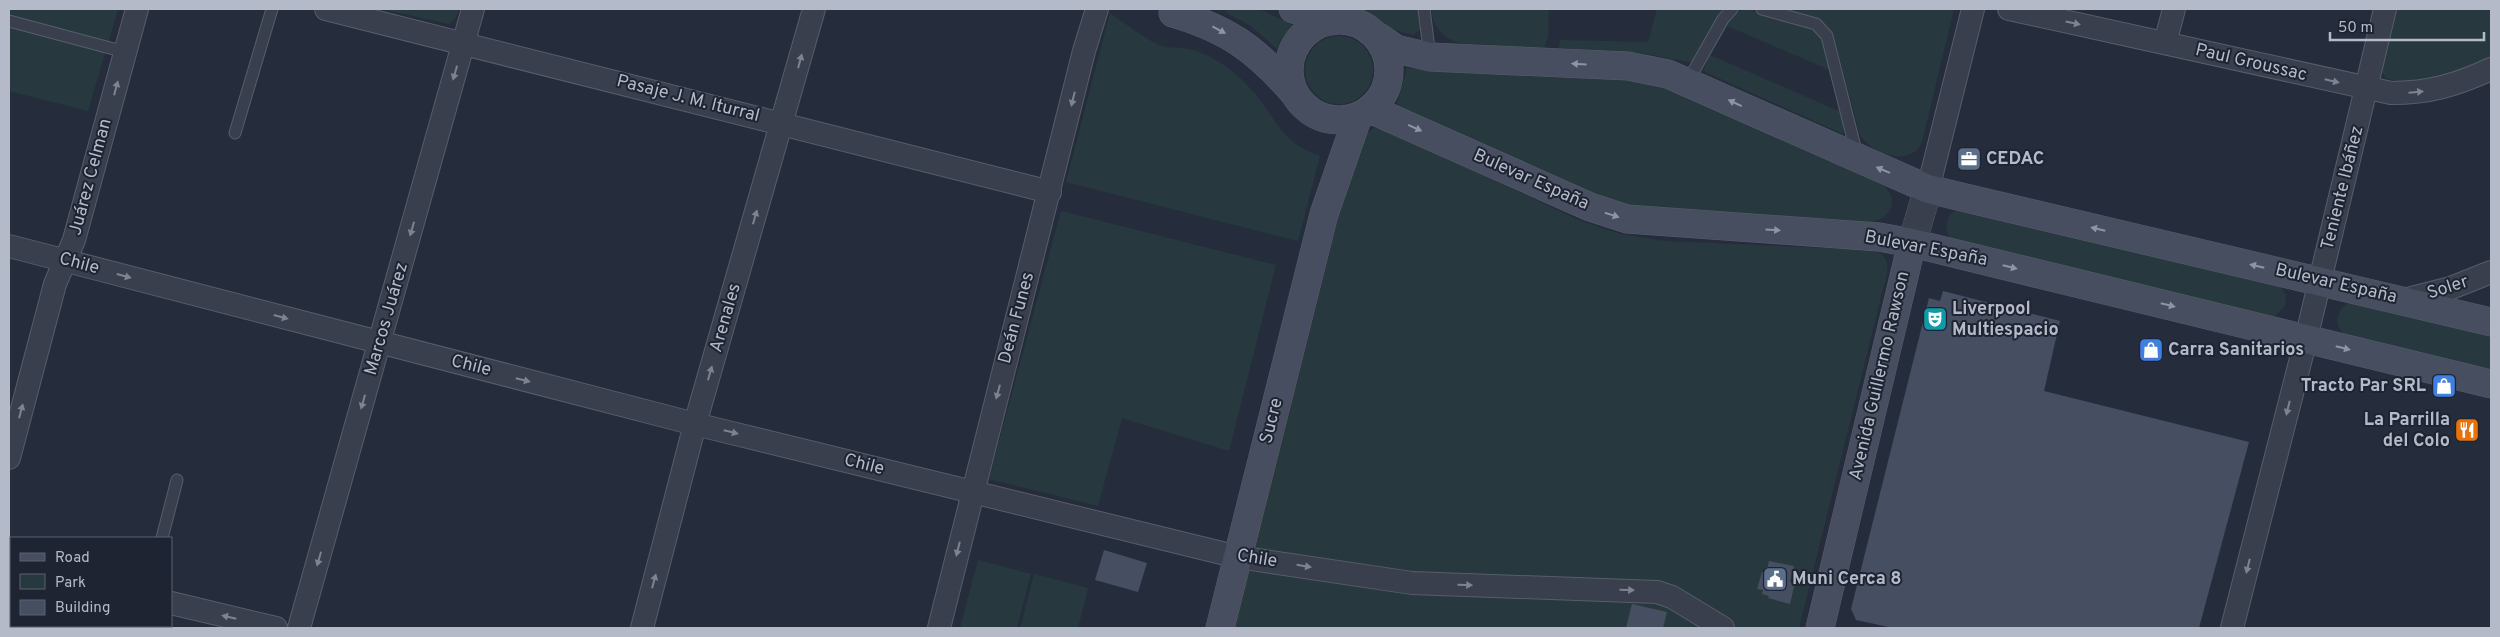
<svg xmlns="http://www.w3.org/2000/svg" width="2500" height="637" font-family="Overpass,sans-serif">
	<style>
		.green { fill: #27393e }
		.building { fill: #464e61 }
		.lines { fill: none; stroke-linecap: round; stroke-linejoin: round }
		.service-casing { stroke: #575d6b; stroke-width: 13 }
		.minor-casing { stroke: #575d6b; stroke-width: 24 }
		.tertiary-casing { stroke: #575d6b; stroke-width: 29 }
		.secondary-casing { stroke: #575d6b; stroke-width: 29 }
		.service { stroke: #393f4d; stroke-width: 11 }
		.minor { stroke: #393f4d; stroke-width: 22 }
		.tertiary { stroke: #393f4d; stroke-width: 28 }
		.secondary { stroke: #474e60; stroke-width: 28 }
		.oneway { fill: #7d8391 }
		.oneway2 { fill: #8e94a4 }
		.labels { text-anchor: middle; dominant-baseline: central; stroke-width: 4; stroke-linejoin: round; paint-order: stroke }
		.street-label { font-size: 18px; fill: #b5bac8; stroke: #1e2432 }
		.poi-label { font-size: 18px; font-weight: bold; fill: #b5bac8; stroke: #1e2432; text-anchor: start }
	</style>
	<rect width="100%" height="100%" fill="#252d3d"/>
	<path class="green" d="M9,9H118L88,111L9,91Z
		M381,9H459L455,19L449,24Z
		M1229,9H1259L1292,25L1280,41L1277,49L1251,26L1225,12Z
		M1356,9H1418L1420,30L1413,35L1387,28Z
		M1431,9H1549L1548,37L1544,48L1459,43C1442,37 1433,27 1431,9Z
		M1657,9H1727L1694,61L1690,62L1635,52L1559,48L1560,40L1648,42Z
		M1747,9L1814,29L1823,39L1832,71L1725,25L1734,12Z
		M1782,9H1954L1922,142C1911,169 1868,153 1859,132L1833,33C1821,15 1801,14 1782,9Z
		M2395,9H2491V57C2461,71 2419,90 2386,78L2382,72Z
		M1110,13C1126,24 1142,37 1159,45C1168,49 1179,47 1189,49C1211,54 1232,69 1247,85C1275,112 1276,141 1320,156L1298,241L1066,182Z
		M1305 70a34 34 0 1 1 68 0a34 34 0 1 1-68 0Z
		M1710,55L1841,112L1844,128L1843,134L1703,71Z
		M1407,68L1616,77L1677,89L1883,185C1902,202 1888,221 1866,223L1644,209L1610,201L1397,105Z
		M1374,128H1383L1581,221L1621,234L1665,241L1873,250C1897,259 1885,278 1881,297L1799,628H1738L1674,591L1655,598L1711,628H1233L1333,219L1365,135Z
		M1957,209L2279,285L2286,295L2285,306L2275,316L2270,318L1954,241C1942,231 1945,217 1957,209Z
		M1061,211L1276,265L1229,451L1122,418L1098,506L989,479Z
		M2351,302L2491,335V372L2345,335C2333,325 2336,308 2351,302Z
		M978,560L1031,574L1017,628H960Z
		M1034,574L1088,588L1078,628H1020Z"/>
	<path class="building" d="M1943,291L2060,321L2044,391L2249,442L2199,628H1893L1856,620L1851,609L1929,298L1940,301Z
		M1104,550L1147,563L1138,592L1095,580Z
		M1769,561L1794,566L1790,582L1795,583L1790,604L1768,598L1769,596L1762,594L1763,590L1757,589L1762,572L1766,573Z
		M1632,604L1667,612L1663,628H1626Z"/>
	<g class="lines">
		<defs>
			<path id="service" d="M1424,9L1430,57
				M1762,9L1816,24L1827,36L1857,155
				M9,21L125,52
				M1688,81L1723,19L1732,9
				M235,133L272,9
				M162,538L177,480"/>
			<path id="minor" d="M326,9L1050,192
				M2009,9L2391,93C2430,93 2456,85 2491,69
				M2165,43L2174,9
				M1928,189L1973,9
				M9,246L695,424L1238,557L1412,583L1657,592L1672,597L1723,628
				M2404,300L2451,288L2491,272
				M9,458L55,284L74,240L137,9
				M9,565H11
				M171,603L276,628
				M299,628L473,9
				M642,628L695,424L814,9
				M939,628L1084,51L1097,9
				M2232,628L2306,339L2385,9"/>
			<path id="tertiary" d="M1912,243L1928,189"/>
			<path id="secondary" d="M1293,9L1332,21
				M1173,13C1228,29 1257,50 1294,93
				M1289 70a50 50 0 1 1 100 0a50 50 0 1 1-100 0Z
				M1377,36L1396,49L1430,57L1628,66L1668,74L1928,189L2491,322
				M1370,109L1590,207L1627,219L1879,237L1912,243L2491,384
				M1220,628L1324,214L1358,116
				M1820,628L1912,243"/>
		</defs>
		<use href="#service" class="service-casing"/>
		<use href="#minor" class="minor-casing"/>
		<use href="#tertiary" class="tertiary-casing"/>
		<use href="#secondary" class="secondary-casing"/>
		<use href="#service" class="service"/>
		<use href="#minor" class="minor"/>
		<use href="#tertiary" class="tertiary"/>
		<use href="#secondary" class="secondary"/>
	</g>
	<defs><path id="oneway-solid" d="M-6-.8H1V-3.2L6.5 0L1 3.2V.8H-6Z" transform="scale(1.25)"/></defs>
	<g class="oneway">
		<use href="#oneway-solid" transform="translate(2073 23) rotate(12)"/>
		<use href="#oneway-solid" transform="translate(800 61) rotate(-75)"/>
		<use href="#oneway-solid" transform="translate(455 73) rotate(106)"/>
		<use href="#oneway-solid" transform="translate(2332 81) rotate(13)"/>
		<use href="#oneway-solid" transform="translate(116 88) rotate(-75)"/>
		<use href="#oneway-solid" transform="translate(2416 92) rotate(-5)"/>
		<use href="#oneway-solid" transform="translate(1073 99) rotate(104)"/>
		<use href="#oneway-solid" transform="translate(755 217) rotate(-74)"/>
		<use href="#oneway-solid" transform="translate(412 229) rotate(106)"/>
		<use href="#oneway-solid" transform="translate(124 276) rotate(15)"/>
		<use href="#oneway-solid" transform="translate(281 317) rotate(15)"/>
		<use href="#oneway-solid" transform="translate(710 373) rotate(-74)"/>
		<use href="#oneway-solid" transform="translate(523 380) rotate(14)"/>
		<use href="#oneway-solid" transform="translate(998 392) rotate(105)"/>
		<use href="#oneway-solid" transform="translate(363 402) rotate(106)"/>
		<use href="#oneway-solid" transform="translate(2288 408) rotate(104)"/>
		<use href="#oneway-solid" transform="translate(21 411) rotate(-75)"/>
		<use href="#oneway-solid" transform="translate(731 432) rotate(14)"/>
		<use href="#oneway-solid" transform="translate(958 549) rotate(104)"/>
		<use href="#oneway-solid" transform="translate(319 559) rotate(106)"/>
		<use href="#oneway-solid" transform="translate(1304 566) rotate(9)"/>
		<use href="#oneway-solid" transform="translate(2248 566) rotate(104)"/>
		<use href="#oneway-solid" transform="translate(654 581) rotate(-75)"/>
		<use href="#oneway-solid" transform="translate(1465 585) rotate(2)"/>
		<use href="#oneway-solid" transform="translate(1627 590) rotate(2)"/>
		<use href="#oneway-solid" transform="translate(229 617) rotate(-167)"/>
	</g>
	<g class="oneway2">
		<use href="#oneway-solid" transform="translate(1219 30) rotate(28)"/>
		<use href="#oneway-solid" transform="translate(1579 64) rotate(-177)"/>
		<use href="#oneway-solid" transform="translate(1735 103) rotate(-155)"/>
		<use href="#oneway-solid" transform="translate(1415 128) rotate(24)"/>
		<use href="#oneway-solid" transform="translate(1883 170) rotate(-157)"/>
		<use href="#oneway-solid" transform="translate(1612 215) rotate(18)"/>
		<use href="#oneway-solid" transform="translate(2098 229) rotate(-167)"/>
		<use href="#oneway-solid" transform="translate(1773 230) rotate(4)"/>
		<use href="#oneway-solid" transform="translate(2257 266) rotate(-167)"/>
		<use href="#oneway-solid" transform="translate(2010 267) rotate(14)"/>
		<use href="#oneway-solid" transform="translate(2168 305) rotate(14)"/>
		<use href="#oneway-solid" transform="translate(2343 348) rotate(14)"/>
	</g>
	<defs>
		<symbol id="office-square" viewBox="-11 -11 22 22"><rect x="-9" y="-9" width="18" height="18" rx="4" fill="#5c6f8a" stroke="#1e2432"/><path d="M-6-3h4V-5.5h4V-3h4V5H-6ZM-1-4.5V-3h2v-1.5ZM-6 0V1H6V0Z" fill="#fff"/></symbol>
		<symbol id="theatre-square" viewBox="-11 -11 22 22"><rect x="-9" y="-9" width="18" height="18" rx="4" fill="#0f9aa8" stroke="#1e2432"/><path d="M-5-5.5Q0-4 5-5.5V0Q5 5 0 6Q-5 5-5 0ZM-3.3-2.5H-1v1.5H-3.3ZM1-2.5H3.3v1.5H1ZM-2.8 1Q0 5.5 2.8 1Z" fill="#fff"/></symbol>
		<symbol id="shop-square" viewBox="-11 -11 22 22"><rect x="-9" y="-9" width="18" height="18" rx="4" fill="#3f7fe0" stroke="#1e2432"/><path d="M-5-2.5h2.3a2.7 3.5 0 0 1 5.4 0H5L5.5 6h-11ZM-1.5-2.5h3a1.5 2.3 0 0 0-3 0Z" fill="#fff"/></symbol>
		<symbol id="restaurant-square" viewBox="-11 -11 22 22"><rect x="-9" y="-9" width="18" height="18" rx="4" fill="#e8710a" stroke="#1e2432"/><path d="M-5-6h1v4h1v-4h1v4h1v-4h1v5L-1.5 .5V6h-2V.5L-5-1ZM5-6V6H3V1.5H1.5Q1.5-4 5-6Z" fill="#fff"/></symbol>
		<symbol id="civic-square" viewBox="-11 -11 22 22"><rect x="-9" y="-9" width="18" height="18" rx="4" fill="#5c6f8a" stroke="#1e2432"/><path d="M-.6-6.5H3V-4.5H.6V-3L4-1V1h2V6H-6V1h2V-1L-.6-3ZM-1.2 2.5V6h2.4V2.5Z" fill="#fff"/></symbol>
	</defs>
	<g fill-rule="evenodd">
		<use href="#office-square" x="1955" y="145" width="28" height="28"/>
		<use href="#theatre-square" x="1921" y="305" width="28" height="28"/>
		<use href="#shop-square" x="2137" y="336" width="28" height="28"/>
		<use href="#shop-square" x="2430" y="372" width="28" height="28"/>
		<use href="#restaurant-square" x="2453" y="416" width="28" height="28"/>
		<use href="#civic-square" x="1761" y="565" width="28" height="28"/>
	</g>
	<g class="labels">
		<g class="street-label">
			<text transform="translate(2251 63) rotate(13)">Paul Groussac</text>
			<text transform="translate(688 99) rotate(14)">Pasaje J. M. Iturral</text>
			<text transform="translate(91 177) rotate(-75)">Juárez Celman</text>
			<text transform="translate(1531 180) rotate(24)">Bulevar España</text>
			<text transform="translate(2343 188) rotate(-76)">Teniente Ibáñez</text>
			<text transform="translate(1926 249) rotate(11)">Bulevar España</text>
			<text transform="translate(79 264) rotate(15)">Chile</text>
			<text transform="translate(2336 284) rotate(13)">Bulevar España</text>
			<text transform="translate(2448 288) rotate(-18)">Soler</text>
			<text transform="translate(726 318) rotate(-74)">Arenales</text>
			<text transform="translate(1017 318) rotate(-75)">Deán Funes</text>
			<text transform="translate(387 319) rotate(-74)">Marcos Juárez</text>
			<text transform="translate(471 366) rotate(14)">Chile</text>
			<text transform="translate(1880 376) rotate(-77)">Avenida Guillermo Rawson</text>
			<text transform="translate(1272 421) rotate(-76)">Sucre</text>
			<text transform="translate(864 465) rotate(14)">Chile</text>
			<text transform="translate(1257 559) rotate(9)">Chile</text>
		</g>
		<g class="poi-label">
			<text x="1986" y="159">CEDAC</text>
			<text x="1952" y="309">Liverpool<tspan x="1952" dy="21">Multiespacio</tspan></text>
			<text x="2168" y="350">Carra Sanitarios</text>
			<text x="2426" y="386" text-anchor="end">Tracto Par SRL</text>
			<text x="2450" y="420" text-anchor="end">La Parrilla<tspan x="2450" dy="21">del Colo</tspan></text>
			<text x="1792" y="579">Muni Cerca 8</text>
		</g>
	</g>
	<rect width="2500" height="637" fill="none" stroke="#b5bac8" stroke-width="20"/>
	<rect x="10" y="537" width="162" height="90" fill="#1e2432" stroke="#5a606e"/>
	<rect x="20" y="553" width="25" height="8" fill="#474e60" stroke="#5a606e"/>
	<text x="55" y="562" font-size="15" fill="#b5bac8">Road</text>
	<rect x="20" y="574" width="25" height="15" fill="#27393e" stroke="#5a606e"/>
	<text x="55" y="587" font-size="15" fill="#b5bac8">Park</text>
	<rect x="20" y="600" width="25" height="15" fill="#464e61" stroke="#5a606e"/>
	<text x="55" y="612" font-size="15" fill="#b5bac8">Building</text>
	<path d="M2330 32v8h154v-8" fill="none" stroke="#b5bac8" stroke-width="2.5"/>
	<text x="2338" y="32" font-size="15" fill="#b5bac8" stroke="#1e2432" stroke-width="4" paint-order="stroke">50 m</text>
</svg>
